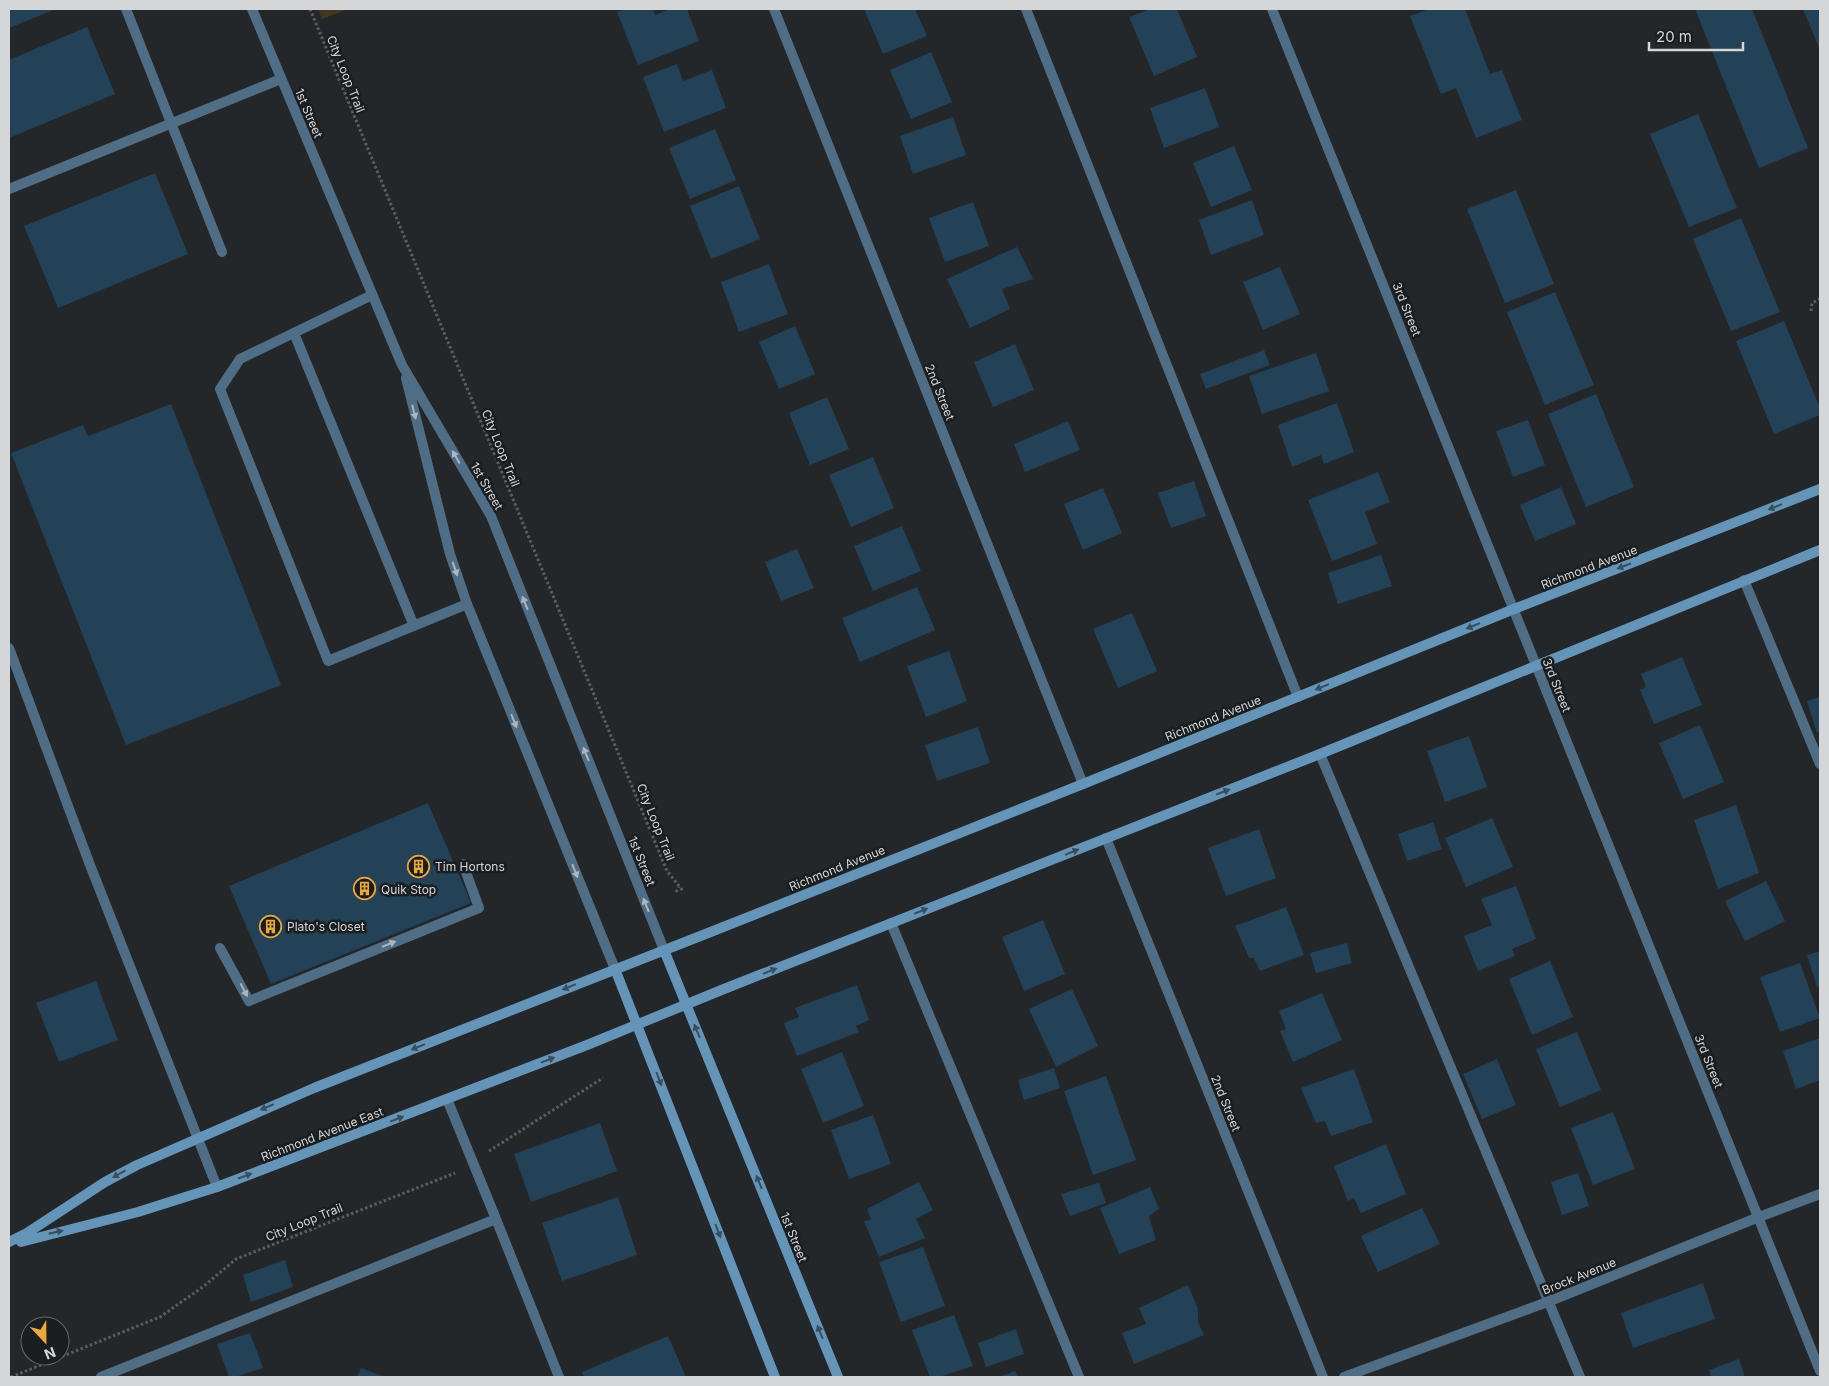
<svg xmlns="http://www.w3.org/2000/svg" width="1829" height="1386" font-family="Inter,sans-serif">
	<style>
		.green { fill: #453620 }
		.building { fill: #234157 }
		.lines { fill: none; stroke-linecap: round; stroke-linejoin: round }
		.path { stroke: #5b5e61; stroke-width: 3; stroke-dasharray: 2.5 2.5; stroke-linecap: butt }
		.service { stroke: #4f6d84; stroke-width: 10 }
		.minor { stroke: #4f6d84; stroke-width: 10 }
		.tertiary { stroke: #4f6d84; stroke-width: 10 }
		.secondary { stroke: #6495b9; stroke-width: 10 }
		.oneway { fill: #acb6bf }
		.oneway2 { fill: #384e5d }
		.labels { text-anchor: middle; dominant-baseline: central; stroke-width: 5; stroke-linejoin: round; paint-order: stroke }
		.street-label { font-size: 12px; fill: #d4d6d8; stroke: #1b1e20 }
		.poi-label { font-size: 12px; fill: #d4d6d8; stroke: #1b1e20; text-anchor: start }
	</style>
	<rect width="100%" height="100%" fill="#24272a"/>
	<path class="green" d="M318,9H348L322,19Z"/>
	<path class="building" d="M9,9H56L9,28Z
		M625,9H653L655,15L670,9H687L699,41L638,65L617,12Z
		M864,9H915L927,36L883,54Z
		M1150,9H1177L1197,57L1154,76L1129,17Z
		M1429,9H1465L1490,74L1502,70L1522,120L1476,138L1456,88L1441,94L1410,16Z
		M1695,9H1752L1808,148L1759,168Z
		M1803,9H1820V51L1818,45Z
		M87,27L115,94L9,138V60Z
		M931,52L952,102L911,119L890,70Z
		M677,64L683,81L712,70L726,108L664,132L643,77Z
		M1205,88L1219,127L1164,148L1150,108Z
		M1698,114L1737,208L1689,227L1650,134Z
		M953,117L966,155L913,174L900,136Z
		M715,129L736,180L690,199L669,148Z
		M1234,146L1252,190L1211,207L1193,163Z
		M155,173L188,254L58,308L24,226Z
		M739,186L760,239L711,259L690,206Z
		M1516,190L1554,284L1505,303L1467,209Z
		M1252,200L1264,235L1211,255L1199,220Z
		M973,202L989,246L945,262L929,218Z
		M1741,218L1780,312L1731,331L1693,239Z
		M1017,247L1033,279L1002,289L1010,309L970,328L947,279Z
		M769,264L788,314L739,332L721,282Z
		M1280,267L1300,314L1263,330L1243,282Z
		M1555,292L1594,385L1545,405L1507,312Z
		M1784,321L1820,408V415L1774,434L1736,341Z
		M795,326L815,374L779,389L759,342Z
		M1015,344L1034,390L993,407L974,362Z
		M1264,350L1270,365L1206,389L1200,374Z
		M1316,353L1329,391L1262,414L1249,376Z
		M1596,394L1634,487L1586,507L1548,414Z
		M827,397L849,449L810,465L789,413Z
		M1337,403L1354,452L1324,464L1321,455L1292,467L1278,425Z
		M171,404L281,685L126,745L11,453L83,425L88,436Z
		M1528,420L1545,465L1513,477L1496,431Z
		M1068,421L1080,450L1025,472L1014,444Z
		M873,457L894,508L851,527L829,475Z
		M1378,472L1390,502L1365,512L1377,544L1332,561L1308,500Z
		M1194,481L1206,516L1171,528L1158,493Z
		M1561,487L1576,524L1535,541L1520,505Z
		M1103,488L1122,533L1083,550L1064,504Z
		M902,526L921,571L873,591L854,546Z
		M797,549L814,588L781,601L765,562Z
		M1381,555L1392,586L1338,604L1328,573Z
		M917,587L935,630L860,662L842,618Z
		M1132,613L1157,671L1118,688L1093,629Z
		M949,651L967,701L926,717L907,666Z
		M1682,657L1702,705L1654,724L1640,690L1646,687L1641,674Z
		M1820,697V732L1817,733L1807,701Z
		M1700,725L1724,782L1683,799L1659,743Z
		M978,727L990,763L937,781L925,745Z
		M1469,736L1487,787L1445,802L1427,751Z
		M428,803L471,903L271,984L229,886Z
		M1736,805L1759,873L1718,889L1694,820Z
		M1492,818L1513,867L1466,887L1445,838Z
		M1433,822L1442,849L1407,861L1398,834Z
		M1259,829L1276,878L1226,896L1208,848Z
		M1766,881L1785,921L1745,941L1725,901Z
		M1516,886L1536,939L1512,949L1515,956L1478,971L1464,936L1492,925L1481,899Z
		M1286,907L1304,955L1260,971L1254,958H1249L1235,926Z
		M1043,920L1065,974L1024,991L1002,937Z
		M1347,943L1352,963L1316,973L1310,953Z
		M1820,951V986L1817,987L1807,955Z
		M1550,961L1573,1017L1532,1035L1509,979Z
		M1800,963L1820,1018L1780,1032L1760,977Z
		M96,981L118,1040L59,1062L36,1003Z
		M857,985L869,1020L856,1026L859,1032L797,1056L784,1023L799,1017L795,1008Z
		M1072,989L1098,1046L1056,1067L1029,1009Z
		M1322,993L1342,1040L1293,1062L1280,1031L1286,1029L1279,1011Z
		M1577,1032L1601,1090L1560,1107L1536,1049Z
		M1820,1038V1080L1796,1089L1783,1051Z
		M842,1052L864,1106L823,1123L801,1069Z
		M1497,1059L1516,1105L1482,1119L1463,1074Z
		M1054,1068L1060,1088L1024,1100L1018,1080Z
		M1354,1069L1373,1122L1331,1136L1325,1121L1316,1123L1301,1088Z
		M1106,1076L1136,1160L1093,1175L1064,1091Z
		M1613,1112L1635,1169L1593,1185L1571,1128Z
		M873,1115L891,1164L849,1179L831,1130Z
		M600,1123L617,1171L531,1202L514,1154Z
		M1386,1144L1406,1194L1361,1213L1354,1198L1348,1201L1334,1166Z
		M1578,1173L1589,1206L1562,1215L1551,1182Z
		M919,1182L933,1210L916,1219L925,1238L879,1257L864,1221L871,1220L867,1209Z
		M1099,1183L1106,1203L1070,1216L1061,1194Z
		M1150,1187L1159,1209L1149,1216L1156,1240L1119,1254L1100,1208Z
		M618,1197L637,1255L562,1281L542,1223Z
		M1422,1208L1440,1244L1378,1272L1361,1236Z
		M923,1247L945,1306L901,1322L879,1262Z
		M285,1260L293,1287L251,1302L243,1275Z
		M1703,1283L1715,1319L1633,1348L1621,1313Z
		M1188,1285L1198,1309V1322L1204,1335L1134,1364L1122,1333L1146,1324L1139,1308Z
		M954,1315L973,1366L939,1377H930L912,1330Z
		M1016,1329L1024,1354L986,1367L978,1343Z
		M250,1333L263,1368L235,1377H229L217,1344Z
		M668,1336L686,1377H584L582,1372Z
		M1739,1359L1745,1377H1711L1709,1370Z
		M361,1368L385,1377H357Z
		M1015,1371L1018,1377H998Z"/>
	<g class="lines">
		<path class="path" d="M310,9L667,871L683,891
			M1811,311L1812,303L1820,299
			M676,892L679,887
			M489,1151L603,1078
			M11,1377L160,1317L204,1286L236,1259L455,1173"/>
		<path class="service" d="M126,9L222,252
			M1026,9L1298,697
			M9,189L281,79
			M372,295L240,359L220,389L328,661L467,604
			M294,333L414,626
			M1744,580L1820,764
			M9,648L90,865L217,1187
			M1320,754L1580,1377
			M891,923L1079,1377
			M220,948L249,1001L479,908L463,864
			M447,1099L496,1219
			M101,1377L496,1219L559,1377"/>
		<path class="minor" d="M774,9L1083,784
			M1272,9L1820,1371
			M1106,838L1323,1377
			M1344,1377L1550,1301L1759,1217L1820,1194"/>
		<path class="tertiary" d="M252,9L402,365L491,516L664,950
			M406,378L450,554L467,604L615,969"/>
		<path class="secondary" d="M664,950L838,1377
			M615,969L775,1377
			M9,1242L27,1233L105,1182L137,1165L314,1088L703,935L1083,784L1514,609L1820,489
			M21,1242L138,1212L217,1187L587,1045L724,989L1320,754L1820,550"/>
	</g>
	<defs><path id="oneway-solid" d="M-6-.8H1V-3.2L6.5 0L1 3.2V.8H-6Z" transform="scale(1.25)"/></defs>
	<g class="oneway">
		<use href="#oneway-solid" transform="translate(414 412) rotate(76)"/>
		<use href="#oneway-solid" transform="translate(456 457) rotate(-120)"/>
		<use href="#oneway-solid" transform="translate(455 569) rotate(71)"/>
		<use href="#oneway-solid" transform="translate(525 603) rotate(-112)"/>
		<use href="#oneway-solid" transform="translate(514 721) rotate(68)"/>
		<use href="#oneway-solid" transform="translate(586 754) rotate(-112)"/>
		<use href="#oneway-solid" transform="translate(575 871) rotate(68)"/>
		<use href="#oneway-solid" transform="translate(646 905) rotate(-112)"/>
		<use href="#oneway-solid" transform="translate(389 944) rotate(-22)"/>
		<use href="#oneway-solid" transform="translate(244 990) rotate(62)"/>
	</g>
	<g class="oneway2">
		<use href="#oneway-solid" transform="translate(1775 507) rotate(158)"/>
		<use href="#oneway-solid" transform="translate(1624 566) rotate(159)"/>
		<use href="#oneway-solid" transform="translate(1473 626) rotate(158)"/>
		<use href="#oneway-solid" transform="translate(1322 687) rotate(158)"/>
		<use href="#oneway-solid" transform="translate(1223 792) rotate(-21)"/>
		<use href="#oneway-solid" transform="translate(1072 852) rotate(-22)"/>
		<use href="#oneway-solid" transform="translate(921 911) rotate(-22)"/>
		<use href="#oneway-solid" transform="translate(770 971) rotate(-22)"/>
		<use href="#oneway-solid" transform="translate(569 987) rotate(158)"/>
		<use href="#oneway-solid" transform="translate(697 1031) rotate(-113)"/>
		<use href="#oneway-solid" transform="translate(418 1047) rotate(158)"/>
		<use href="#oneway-solid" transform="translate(548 1060) rotate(-21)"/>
		<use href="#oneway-solid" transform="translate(659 1079) rotate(69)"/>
		<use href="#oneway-solid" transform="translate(267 1107) rotate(157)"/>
		<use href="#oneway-solid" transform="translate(397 1119) rotate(-21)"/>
		<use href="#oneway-solid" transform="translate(119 1174) rotate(151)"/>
		<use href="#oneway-solid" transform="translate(245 1176) rotate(-21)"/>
		<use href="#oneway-solid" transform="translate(759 1182) rotate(-112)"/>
		<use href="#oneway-solid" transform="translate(718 1231) rotate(69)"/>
		<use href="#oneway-solid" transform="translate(56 1232) rotate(-13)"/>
		<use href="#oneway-solid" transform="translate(820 1332) rotate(-112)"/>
	</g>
	<defs>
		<symbol id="building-ring" viewBox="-11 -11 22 22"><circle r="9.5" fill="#1b1e20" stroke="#eba93a" stroke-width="1.5"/><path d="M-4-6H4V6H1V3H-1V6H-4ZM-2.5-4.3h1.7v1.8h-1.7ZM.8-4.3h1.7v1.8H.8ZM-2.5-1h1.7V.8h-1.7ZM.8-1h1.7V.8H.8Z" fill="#eba93a"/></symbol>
	</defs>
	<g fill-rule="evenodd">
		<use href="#building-ring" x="406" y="854" width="25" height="25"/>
		<use href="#building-ring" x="352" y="876" width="25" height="25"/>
		<use href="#building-ring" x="258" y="914" width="25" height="25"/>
	</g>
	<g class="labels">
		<g class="street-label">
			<text transform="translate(346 74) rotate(68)">City Loop Trail</text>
			<text transform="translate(309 113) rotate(67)">1st Street</text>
			<text transform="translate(1407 309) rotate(68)">3rd Street</text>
			<text transform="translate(940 392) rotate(68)">2nd Street</text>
			<text transform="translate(501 448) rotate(68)">City Loop Trail</text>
			<text transform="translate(487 486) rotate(60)">1st Street</text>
			<text transform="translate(1589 567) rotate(-21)">Richmond Avenue</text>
			<text transform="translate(1557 685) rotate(68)">3rd Street</text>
			<text transform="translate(1213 718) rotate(-22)">Richmond Avenue</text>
			<text transform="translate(656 822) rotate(68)">City Loop Trail</text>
			<text transform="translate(642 861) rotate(68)">1st Street</text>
			<text transform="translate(837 868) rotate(-22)">Richmond Avenue</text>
			<text transform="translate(1709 1061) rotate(68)">3rd Street</text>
			<text transform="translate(1226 1103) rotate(68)">2nd Street</text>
			<text transform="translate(322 1134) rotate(-21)">Richmond Avenue East</text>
			<text transform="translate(304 1222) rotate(-22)">City Loop Trail</text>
			<text transform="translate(794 1237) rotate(68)">1st Street</text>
			<text transform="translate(1579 1276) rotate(-22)">Brock Avenue</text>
		</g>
		<g class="poi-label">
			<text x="435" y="866">Tim Hortons</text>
			<text x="381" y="889">Quik Stop</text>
			<text x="287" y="926">Plato's Closet</text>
		</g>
	</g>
	<rect width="1829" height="1386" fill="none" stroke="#d4d6d8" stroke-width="20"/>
	<g transform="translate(45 1341) rotate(158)"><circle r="24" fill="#1b1e20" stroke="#65686a"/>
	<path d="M0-4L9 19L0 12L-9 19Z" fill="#eba93a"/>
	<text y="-8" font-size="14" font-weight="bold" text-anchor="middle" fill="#d4d6d8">N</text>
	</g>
	<path d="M1649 42v8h94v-8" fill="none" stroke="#d4d6d8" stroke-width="2.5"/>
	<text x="1656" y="42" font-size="15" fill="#d4d6d8" stroke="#1b1e20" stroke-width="4" paint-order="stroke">20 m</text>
</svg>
